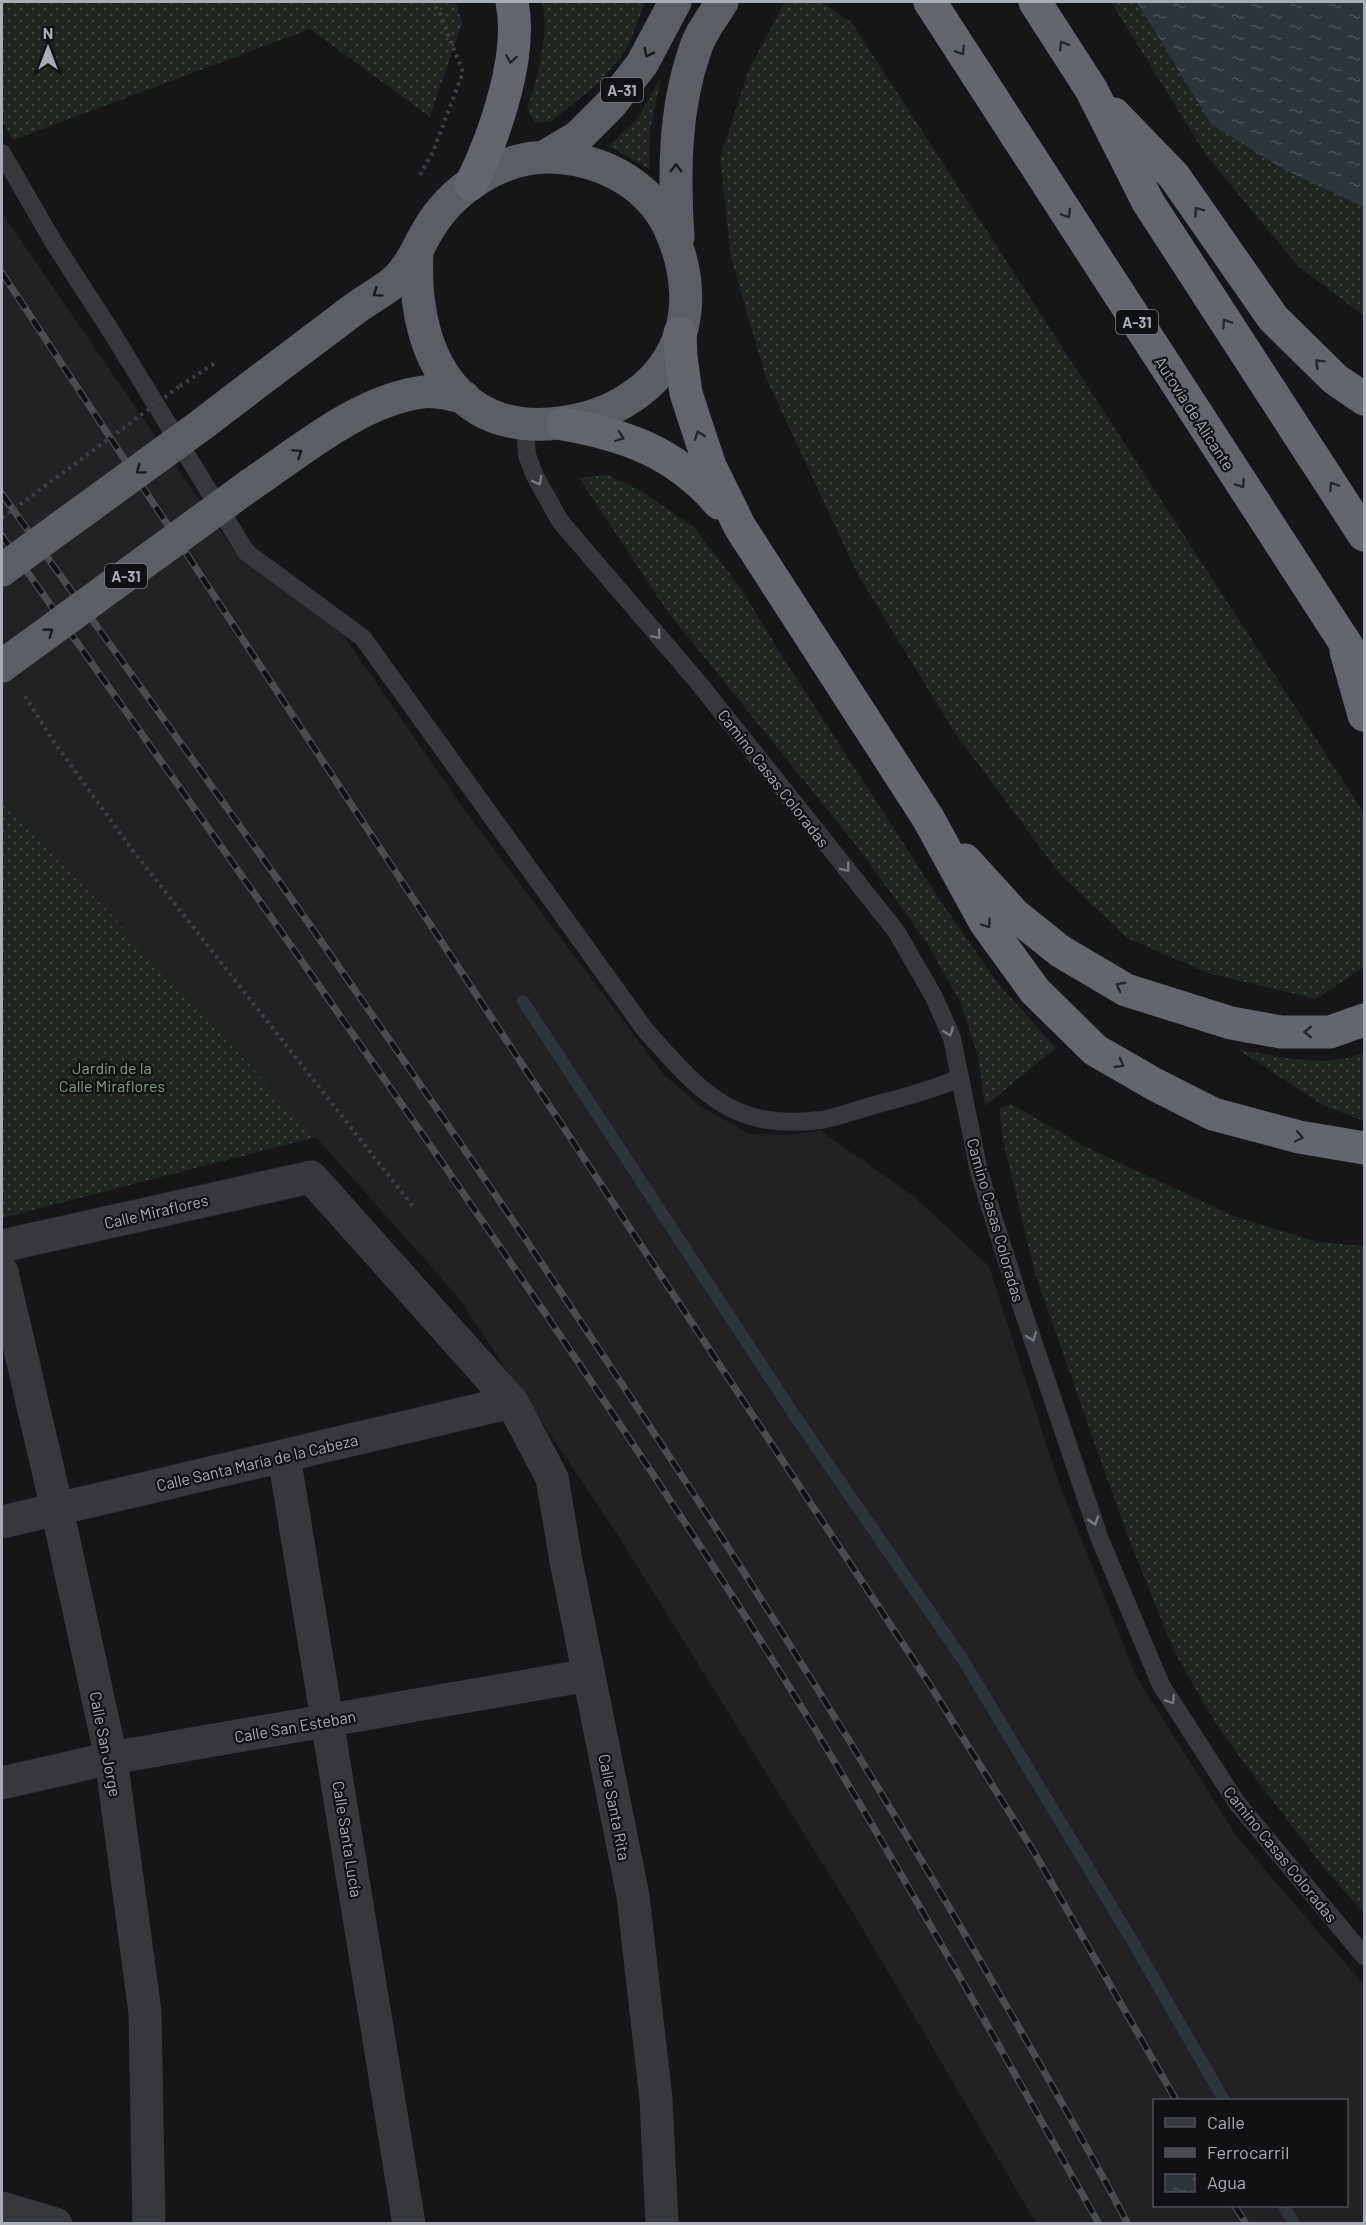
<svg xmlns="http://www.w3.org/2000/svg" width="1366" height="2225" font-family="Barlow,sans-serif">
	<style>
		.built { fill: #222225; fill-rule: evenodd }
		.grass { fill: url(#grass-dots) }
		.water { fill: url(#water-ripples) }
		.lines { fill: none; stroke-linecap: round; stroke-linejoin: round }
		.stream { stroke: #2c353c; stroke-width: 12 }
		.path { stroke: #3d3f44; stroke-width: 4; stroke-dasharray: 3 4.5; stroke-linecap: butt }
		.service { stroke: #37383d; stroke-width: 18 }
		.minor { stroke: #37383d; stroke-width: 33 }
		.trunk { stroke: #5b5e65; stroke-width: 33 }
		.motorway { stroke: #63666e; stroke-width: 33 }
		.rail-casing { stroke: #4a4c52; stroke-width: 7 }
		.rail { stroke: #111113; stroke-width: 4.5; stroke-dasharray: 14; stroke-linecap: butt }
		.path-bridge { stroke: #3d3f44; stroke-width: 4; stroke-dasharray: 3 4.5; stroke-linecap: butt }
		.trunk-bridge { stroke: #5b5e65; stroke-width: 33 }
		.oneway { stroke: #26262a }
		.oneway2 { stroke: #18191b }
		.oneway3 { stroke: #757881 }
		.labels { text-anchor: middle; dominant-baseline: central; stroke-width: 4.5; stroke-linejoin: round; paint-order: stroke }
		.shield { fill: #111113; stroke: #7b7e86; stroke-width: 1.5 }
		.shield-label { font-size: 15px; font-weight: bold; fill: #a8adb8 }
		.street-label { font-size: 16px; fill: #a8adb8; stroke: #111113 }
		.park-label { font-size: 16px; fill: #7fa381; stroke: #111113 }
	</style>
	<defs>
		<pattern id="grass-dots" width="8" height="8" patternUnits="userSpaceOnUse" patternTransform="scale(1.5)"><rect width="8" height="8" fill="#1e261f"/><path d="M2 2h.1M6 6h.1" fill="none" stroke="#3c433d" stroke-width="1.8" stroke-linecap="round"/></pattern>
		<pattern id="water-ripples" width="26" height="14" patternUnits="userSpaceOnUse" patternTransform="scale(1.5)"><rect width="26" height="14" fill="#2c353c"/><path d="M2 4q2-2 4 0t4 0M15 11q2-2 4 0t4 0" fill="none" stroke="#485056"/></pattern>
	</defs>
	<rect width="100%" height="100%" fill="#161618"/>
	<path class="built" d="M2,213L235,552L343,635L466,812L664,1075L700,1106L750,1134L786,1135L821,1131L913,1196L989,1266L1057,1478L1136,1676L1237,1837L1364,1985V2223H1036L854,1914L617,1534L458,1297L316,1137L106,909L2,802ZM1154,2100H1346V2206H1154Z"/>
	<path class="grass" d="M2,2H456L462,23L430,117L310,29L13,140L2,121Z
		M542,2H645L628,47L602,80L552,121L535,123L527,110C537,76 550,38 542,2Z
		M785,2H821L852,23L1364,813V967L1316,999L1208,973L1127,938L1059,873L955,733L858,575L766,378L731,258L720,158L749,69Z
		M1111,2H1364V316L1298,266L1206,155Z
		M661,78L650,130L649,169L609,146L637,119Z
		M608,475L641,491L694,527L740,587L780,653L944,906L999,985L1056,1048L985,1106L978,1056L961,1003L927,943L859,849L667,611L579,478Z
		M2,802L106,909L316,1137L2,1218Z
		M1237,1049C1276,1056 1327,1070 1364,1052V1121L1323,1105Z
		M1011,1104L1086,1147L1231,1215L1317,1242L1364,1246V1913L1327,1872L1247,1767L1214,1721L1174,1651L1125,1529L1035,1274L1001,1131L1000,1108Z"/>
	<path class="water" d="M1137,2H1364V207L1285,170L1211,124Z"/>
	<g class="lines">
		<path class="stream" d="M523,1001L795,1416L963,1660L1130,1937L1224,2100
			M1284,2206L1294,2224"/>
		<path class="path" d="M420,175L433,152L463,72L440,14L432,2
			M180,386L215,363
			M25,696L54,742L130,847L415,1209"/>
		<path class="service" d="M2,153L54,243L114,336L246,552L363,638L646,1031C700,1091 732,1131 820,1120C836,1118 853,1111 868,1107C900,1098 930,1091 960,1078
			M525,425L527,455L535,476L560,521L697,681L896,931L934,997L952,1038L979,1172L1019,1299L1099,1537L1161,1685L1237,1803L1364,1956"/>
		<path class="minor" d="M2,1246L311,1177L512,1402L552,1478L566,1561L633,1896L656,2099L662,2224
			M2,1272L57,1509L111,1758L145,2012L149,2224
			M284,1456L409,2224
			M2,1522L512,1402
			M2,1783L111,1758L589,1675
			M2,2208L56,2224"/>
		<path class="trunk" d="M544,157L578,137L611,104L642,64L675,2
			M678,237C674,174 674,110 695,50C700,33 713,17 722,2
			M204,423C253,385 303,348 353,310C365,301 378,294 390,285C410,270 416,250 428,230C452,189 500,157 549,157C597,158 647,181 669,227C688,268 694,316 670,357C653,387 618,410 585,418C464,449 411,362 417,252
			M250,485C301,451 360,400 423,392C436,390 451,395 464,397"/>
		<path class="motorway" d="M930,2L1364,672
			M1035,2L1091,89L1148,202L1364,535
			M1114,114L1174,176L1273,318L1335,379L1364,399
			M471,184C495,136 523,55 512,2
			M680,333L681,357L686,393L696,424L710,466L740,527L928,818L985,922L1035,991L1095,1050L1154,1084L1213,1114L1299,1137L1364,1148
			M563,424C626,435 676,453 719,503
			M1346,651L1364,715
			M965,860L1014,914L1060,951L1126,990L1231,1023L1281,1032H1330L1364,1020"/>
		<defs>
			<path id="rail" d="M2,273L930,1685L1034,1852L1176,2100
				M2,494C114,651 229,808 339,967C552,1274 760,1585 949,1907C1010,2012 1071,2116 1128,2224
				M2,536C243,878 487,1218 715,1569C852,1781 975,2003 1099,2224
				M1235,2206L1246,2224"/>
		</defs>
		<use href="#rail" class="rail-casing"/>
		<use href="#rail" class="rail"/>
		<path class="path-bridge" d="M2,518L180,386"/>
		<path class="trunk-bridge" d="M2,570L204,423
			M2,666L250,485"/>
	</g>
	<defs><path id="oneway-chevron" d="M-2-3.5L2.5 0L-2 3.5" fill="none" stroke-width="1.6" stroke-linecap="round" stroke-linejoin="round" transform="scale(1.5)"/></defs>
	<g class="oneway">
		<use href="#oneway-chevron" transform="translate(1063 45) rotate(-122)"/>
		<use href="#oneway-chevron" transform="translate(961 51) rotate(57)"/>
		<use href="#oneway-chevron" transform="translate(511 59) rotate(99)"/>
		<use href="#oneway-chevron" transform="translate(1198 211) rotate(-125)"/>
		<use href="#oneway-chevron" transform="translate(1067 214) rotate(57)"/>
		<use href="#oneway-chevron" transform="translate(1226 323) rotate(-123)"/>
		<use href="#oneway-chevron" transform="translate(1319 363) rotate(-135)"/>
		<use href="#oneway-chevron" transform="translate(699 435) rotate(-109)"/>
		<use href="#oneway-chevron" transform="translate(620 437) rotate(20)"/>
		<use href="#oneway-chevron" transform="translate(1241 484) rotate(57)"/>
		<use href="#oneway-chevron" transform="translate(1333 486) rotate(-123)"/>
		<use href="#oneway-chevron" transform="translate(987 924) rotate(56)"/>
		<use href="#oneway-chevron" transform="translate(1120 986) rotate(-152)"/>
		<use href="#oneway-chevron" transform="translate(1308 1032) rotate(180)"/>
		<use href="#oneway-chevron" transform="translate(1120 1064) rotate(30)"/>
		<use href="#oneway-chevron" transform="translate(1299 1137) rotate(12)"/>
	</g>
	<g class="oneway2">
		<use href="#oneway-chevron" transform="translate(648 53) rotate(117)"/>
		<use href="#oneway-chevron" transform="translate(676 168) rotate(-89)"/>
		<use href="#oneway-chevron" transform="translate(377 293) rotate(146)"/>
		<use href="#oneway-chevron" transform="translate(298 453) rotate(-34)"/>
		<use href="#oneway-chevron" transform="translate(140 470) rotate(144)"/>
		<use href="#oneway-chevron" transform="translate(49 632) rotate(-36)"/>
	</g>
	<g class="oneway3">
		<use href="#oneway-chevron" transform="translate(538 481) rotate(62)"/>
		<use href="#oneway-chevron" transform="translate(657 635) rotate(50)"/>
		<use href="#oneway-chevron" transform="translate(846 868) rotate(52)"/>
		<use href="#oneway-chevron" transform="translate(949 1032) rotate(70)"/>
		<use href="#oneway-chevron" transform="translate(1032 1337) rotate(70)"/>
		<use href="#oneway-chevron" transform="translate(1094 1521) rotate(72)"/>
		<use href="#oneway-chevron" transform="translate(1171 1700) rotate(57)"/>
	</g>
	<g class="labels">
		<g class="shield">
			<rect x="601" y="78" width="42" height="24" rx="4.5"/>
			<rect x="1116" y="310" width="42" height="24" rx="4.5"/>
			<rect x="105" y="564" width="42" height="24" rx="4.5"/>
		</g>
		<g class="shield-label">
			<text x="622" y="90">A-31</text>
			<text x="1137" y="322">A-31</text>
			<text x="126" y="576">A-31</text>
		</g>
		<g class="street-label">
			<text transform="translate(1195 413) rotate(57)">Autovía de Alicante</text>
			<text transform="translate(774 778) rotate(52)">Camino Casas Coloradas</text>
			<text transform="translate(156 1211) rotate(-13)">Calle Miraflores</text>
			<text transform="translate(996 1220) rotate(74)">Camino Casas Coloradas</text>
			<text transform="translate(257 1462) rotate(-13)">Calle Santa María de la Cabeza</text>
			<text transform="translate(295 1726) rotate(-10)">Calle San Esteban</text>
			<text transform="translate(106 1744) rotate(79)">Calle San Jorge</text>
			<text transform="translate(615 1807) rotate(79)">Calle Santa Rita</text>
			<text transform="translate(348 1839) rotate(81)">Calle Santa Lucía</text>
			<text transform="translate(1281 1854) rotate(51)">Camino Casas Coloradas</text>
		</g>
		<g class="park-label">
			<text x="112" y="1067">Jardín de la<tspan x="112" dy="18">Calle Miraflores</tspan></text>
		</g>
	</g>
	<rect width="1366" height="2225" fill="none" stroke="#a8adb8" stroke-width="6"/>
	<rect x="1153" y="2099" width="195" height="108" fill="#111113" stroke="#4d4f55" stroke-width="1.5"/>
	<rect x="1165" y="2118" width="30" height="9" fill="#37383d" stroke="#4d4f55" stroke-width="1.5"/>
	<text x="1207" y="2129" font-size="18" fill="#a8adb8">Calle</text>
	<rect x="1165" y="2148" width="30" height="9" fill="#4a4c52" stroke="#4d4f55" stroke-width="1.5"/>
	<text x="1207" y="2159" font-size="18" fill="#a8adb8">Ferrocarril</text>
	<rect x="1165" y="2174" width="30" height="18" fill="url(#water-ripples)" stroke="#4d4f55" stroke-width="1.5"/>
	<text x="1207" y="2189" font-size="18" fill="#a8adb8">Agua</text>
	<g transform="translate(48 48)" stroke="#111113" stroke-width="4.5" paint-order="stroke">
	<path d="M0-4.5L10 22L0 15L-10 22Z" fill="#a8adb8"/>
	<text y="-9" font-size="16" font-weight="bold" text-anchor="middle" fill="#a8adb8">N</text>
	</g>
</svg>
